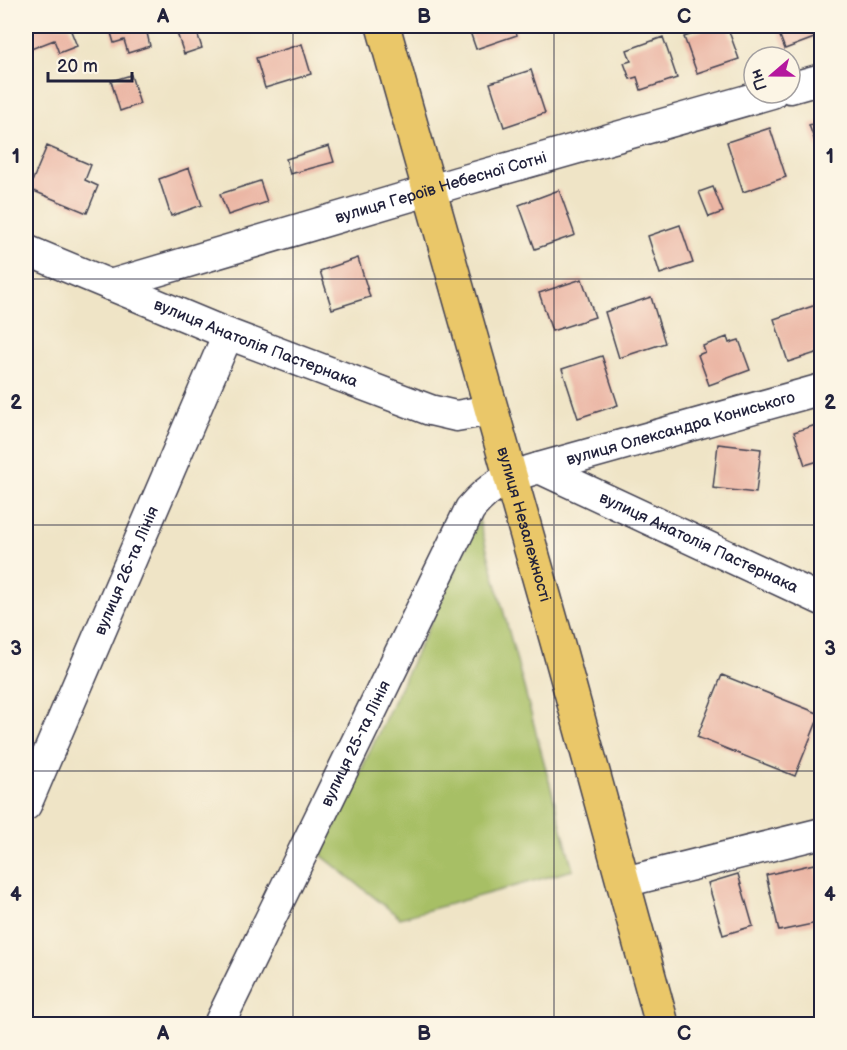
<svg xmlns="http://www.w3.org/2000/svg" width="847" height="1050" font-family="'Balsamiq Sans',sans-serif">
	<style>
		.green { fill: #a7bf65; stroke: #647050; stroke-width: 1.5 }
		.building { fill: #ebb6a4 }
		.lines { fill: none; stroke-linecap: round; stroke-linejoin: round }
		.minor-casing { stroke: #413f50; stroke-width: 33 }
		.major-casing { stroke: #413f50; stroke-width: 36 }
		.minor { stroke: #fff; stroke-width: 30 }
		.major { stroke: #eac769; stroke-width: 33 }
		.grid { fill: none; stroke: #22223b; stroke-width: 1.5; stroke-opacity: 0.55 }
		.labels { text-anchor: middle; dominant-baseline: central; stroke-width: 4.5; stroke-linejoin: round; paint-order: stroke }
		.street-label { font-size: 16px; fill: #22223b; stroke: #fcf5e5 }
		.neatline { fill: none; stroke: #22223b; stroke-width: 2 }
		.grid-label { font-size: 20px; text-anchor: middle; font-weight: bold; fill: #22223b }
	</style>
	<rect width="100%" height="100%" fill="#fcf5e5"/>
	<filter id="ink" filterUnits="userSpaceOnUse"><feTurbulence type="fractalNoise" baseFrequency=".0167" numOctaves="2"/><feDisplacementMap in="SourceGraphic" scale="12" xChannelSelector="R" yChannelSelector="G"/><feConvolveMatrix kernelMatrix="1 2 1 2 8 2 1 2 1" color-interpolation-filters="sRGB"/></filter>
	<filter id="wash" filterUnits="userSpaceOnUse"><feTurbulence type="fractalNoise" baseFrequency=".008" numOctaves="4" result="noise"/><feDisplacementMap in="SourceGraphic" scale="24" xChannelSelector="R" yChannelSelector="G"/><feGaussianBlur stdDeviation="1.35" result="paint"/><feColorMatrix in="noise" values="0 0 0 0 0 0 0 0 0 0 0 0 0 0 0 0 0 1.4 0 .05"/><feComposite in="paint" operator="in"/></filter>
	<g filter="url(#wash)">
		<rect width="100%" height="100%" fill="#efe4c6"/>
		<path class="green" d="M479,520L573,870L400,918L321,855Z"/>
		<g id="blocks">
			<path class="building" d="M26,26H69L77,46L59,53L54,40L26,51Z
				M109,26H155L157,30L147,33L150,46L128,53L124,40L114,43Z
				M189,26H195L202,48L184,54L176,30Z
				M468,26H514L517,35L476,49Z
				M715,26H727L739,59L697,73L684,37Z
				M776,26H820L822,35L785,49Z
				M663,37L677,78L641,90L637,77L630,79L624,63L631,61L627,50Z
				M302,44L311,74L265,88L256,58Z
				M531,70L545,113L504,127L490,83Z
				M131,75L140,104L120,111L111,81Z
				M822,121V158H821L809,125Z
				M770,128L786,177L743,192L727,142Z
				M47,146L91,165L85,180L98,186L87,213L29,189Z
				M329,146L334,162L290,174L286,159Z
				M189,168L202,205L171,216L159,179Z
				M260,181L267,202L228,215L220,194Z
				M713,187L723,212L709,217L699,192Z
				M559,190L575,235L535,249L519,205Z
				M680,225L693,263L660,274L648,236Z
				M358,258L370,297L332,309L320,271Z
				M582,279L595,317L552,331L539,293Z
				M651,297L665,343L619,358L605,312Z
				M816,305L822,321V351L788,362L774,319Z
				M727,337L729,343L739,340L750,370L709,385L698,355L705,352L703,346Z
				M602,356L618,405L578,418L562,369Z
				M822,423V460L805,465L794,432Z
				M718,444L761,449L756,493L713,488Z
				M722,675L820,714L795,776L697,737Z
				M814,864L822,896V922L779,931L766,875Z
				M738,874L753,926L723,935L708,883Z"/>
		</g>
	</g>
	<g filter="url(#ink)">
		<use href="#blocks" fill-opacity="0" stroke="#413f50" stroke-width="1.5"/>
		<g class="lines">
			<defs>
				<g id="minor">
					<path d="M790,88L822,79"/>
					<path id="s1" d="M26,250L228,334L430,410L456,416L491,410"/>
					<path id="s2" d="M110,285L458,182L772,93"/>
					<path id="s3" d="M539,468L822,389"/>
					<path id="s4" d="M26,805L228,334"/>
					<path d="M624,882L822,833"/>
					<path id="s5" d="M219,1024L470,509C491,484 507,477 539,468L822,600"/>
				</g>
				<g id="major">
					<path id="s6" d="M383,26L560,652L662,1024"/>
				</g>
			</defs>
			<use href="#minor" class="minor-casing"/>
			<use href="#major" class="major-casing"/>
			<use href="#minor" class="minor"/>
			<use href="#major" class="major"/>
		</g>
	</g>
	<path class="grid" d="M293,26V1024M554,26V1024M26,279H822M26,525H822M26,771H822"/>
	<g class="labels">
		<g class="street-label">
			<text stroke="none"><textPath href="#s2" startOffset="345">вулиця Героїв Небесної Сотні</textPath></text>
			<text stroke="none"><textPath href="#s1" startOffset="248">вулиця Анатолія Пастернака</textPath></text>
			<text stroke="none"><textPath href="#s3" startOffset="147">вулиця Олександра Кониського</textPath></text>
			<text stroke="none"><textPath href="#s6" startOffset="518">вулиця Незалежності</textPath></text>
			<text stroke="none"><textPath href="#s5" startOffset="831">вулиця Анатолія Пастернака</textPath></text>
			<text stroke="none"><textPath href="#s4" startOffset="255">вулиця 26-та Лінія</textPath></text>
			<text stroke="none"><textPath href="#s5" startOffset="312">вулиця 25-та Лінія</textPath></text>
		</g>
	</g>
	<rect width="847" height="1050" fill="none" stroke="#fcf5e5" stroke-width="66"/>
	<g transform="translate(772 75) rotate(250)"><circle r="28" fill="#fcf5e5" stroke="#a5a1a1" stroke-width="1.5"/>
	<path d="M0-4.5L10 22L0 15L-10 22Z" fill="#b5179e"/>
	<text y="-9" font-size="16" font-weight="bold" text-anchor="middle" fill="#22223b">Пн</text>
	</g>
	<path d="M48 72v9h84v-9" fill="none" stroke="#22223b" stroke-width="3"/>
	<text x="57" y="72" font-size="18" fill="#22223b" stroke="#fcf5e5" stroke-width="4.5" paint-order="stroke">20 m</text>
	<rect x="33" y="33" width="781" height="984" class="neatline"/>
	<g class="grid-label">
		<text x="163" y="23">A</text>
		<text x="424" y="23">B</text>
		<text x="684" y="23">C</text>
		<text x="16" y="163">1</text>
		<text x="830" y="163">1</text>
		<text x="16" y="409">2</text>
		<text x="830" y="409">2</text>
		<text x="16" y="655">3</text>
		<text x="830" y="655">3</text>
		<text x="16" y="901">4</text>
		<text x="830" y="901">4</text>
		<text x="163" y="1040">A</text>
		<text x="424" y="1040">B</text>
		<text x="684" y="1040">C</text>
	</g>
</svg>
